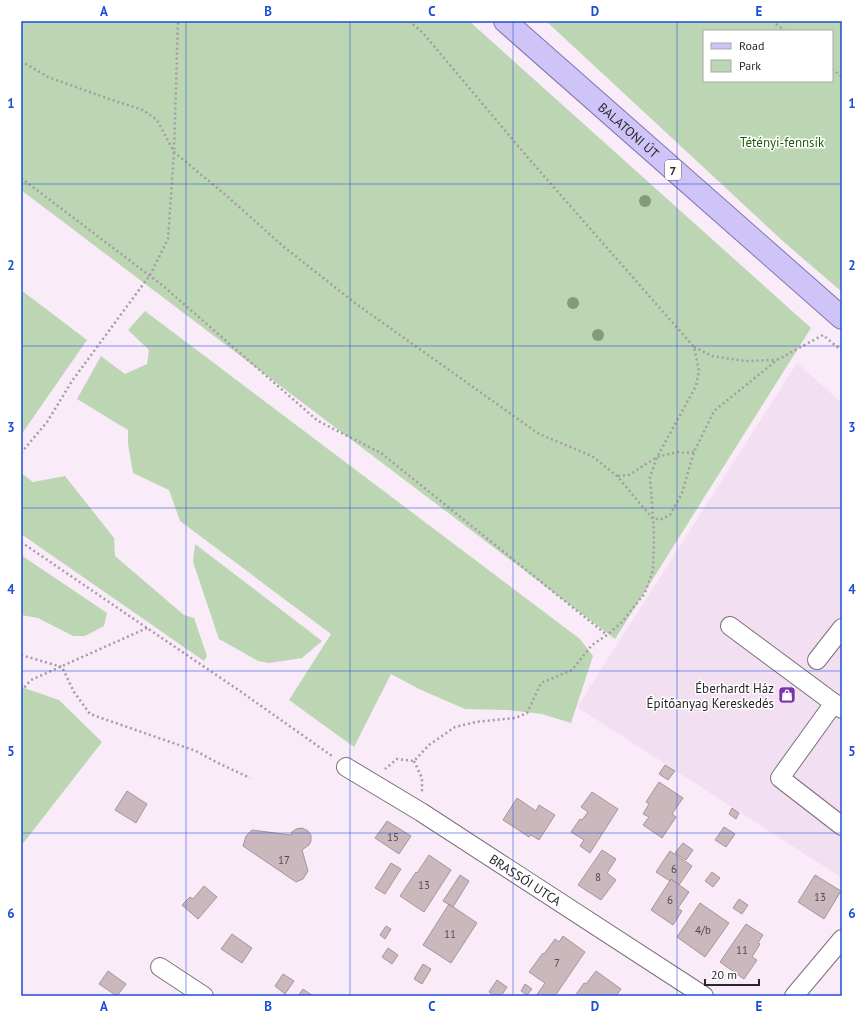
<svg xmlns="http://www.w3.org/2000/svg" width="863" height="1017" font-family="'PT Sans',sans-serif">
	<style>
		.built { fill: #f3dff2 }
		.green { fill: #bcd6b4; fill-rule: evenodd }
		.building { fill: #cbb8bd; stroke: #a7959a }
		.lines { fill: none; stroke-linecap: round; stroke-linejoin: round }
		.minor-casing { stroke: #7c707c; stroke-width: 20 }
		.major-casing { stroke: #8073ac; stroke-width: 24 }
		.path { stroke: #a59ba4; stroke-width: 2.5; stroke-dasharray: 2 3; stroke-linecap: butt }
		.minor { stroke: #fff; stroke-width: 18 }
		.major { stroke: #cec4f7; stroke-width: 22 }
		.tree { fill: #849b76 }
		.grid { fill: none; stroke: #1d4ed8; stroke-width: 1; stroke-opacity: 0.55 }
		.labels { text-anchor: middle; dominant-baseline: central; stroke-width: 3; stroke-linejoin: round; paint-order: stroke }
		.number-label { font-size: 11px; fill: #534a50 }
		.shield { fill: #fff; stroke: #6b676b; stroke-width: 1 }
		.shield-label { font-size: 12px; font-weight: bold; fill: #2b262b }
		.street-label { font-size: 13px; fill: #2b262b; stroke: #fff }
		.park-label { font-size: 13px; fill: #245a0b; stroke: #fff }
		.poi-label { font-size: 13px; fill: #2b262b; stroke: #fff; text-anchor: end }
		.neatline { fill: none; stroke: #1d4ed8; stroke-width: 1.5 }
		.grid-label { font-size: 13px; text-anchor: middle; font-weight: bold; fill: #1d4ed8 }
	</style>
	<rect width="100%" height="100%" fill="#f9ebf8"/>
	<path class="built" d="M797,363L842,403V878L577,707Z"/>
	<path class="green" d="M21,21H469L811,328L615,639L21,190Z
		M546,21H842V292L785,243ZM704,31H832V81H704Z
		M21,290L87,340L21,435Z
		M145,311L580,639L593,656L571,723L542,714L507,710L465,709L419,689L391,674L354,747L289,700L331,634L180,521L169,490L133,473L128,444V430L77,399L101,356L125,374L147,364L149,350L128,330Z
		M21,473L33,482L65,476L114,538L115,556L184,615L194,618L207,656L204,661L21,534Z
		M195,544L322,641L302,658L269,663L258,661L219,639L193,562Z
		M21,555L107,613L104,626L85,636H73L38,618L21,615Z
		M21,687L59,700L102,742L21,846Z"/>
	<path class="building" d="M665,765L675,771L668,780L659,774Z
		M659,782L683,798L672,814L676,817L662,838L643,825L649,817L643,814L649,804L646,802Z
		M127,791L147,804L136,823L115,810Z
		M592,792L618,809L590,853L580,846L584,840L571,832L580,819L582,820L588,812L581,807Z
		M517,798L536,811L539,805L555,815L539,840L531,835L529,837L503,820Z
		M732,808L739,813L736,819L729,814Z
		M387,821L411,836L399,854L375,838Z
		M724,827L735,834L726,847L715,840Z
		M302,828L308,831L311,835V841L309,845L302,850L308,871L303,879L296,882L243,846L246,836L252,830L291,835L292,832L296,829Z
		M683,843L693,850L686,860L675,853Z
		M602,850L616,859L607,873L616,880L601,900L578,885Z
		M670,851L692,866L679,885L671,879L670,881L656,872Z
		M429,855L451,870L424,912L400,896L416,872L417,873Z
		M391,863L401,869L385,894L375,888Z
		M712,872L720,878L713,887L705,881Z
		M460,875L469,881L453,907L443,901Z
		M815,875L841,891L824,919L798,902Z
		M671,879L689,892L678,908L682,911L673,925L651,910Z
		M204,886L217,897L198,919L182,905L190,897L193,899Z
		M739,899L748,905L742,914L733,908Z
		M700,903L729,923L705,957L677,937Z
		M449,904L477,923L451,963L423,945Z
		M746,924L763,935L758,943L760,944L752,957L757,960L744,979L720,962Z
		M386,926L391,929L385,939L380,935Z
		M232,934L252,948L242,963L221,949Z
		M563,936L585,952L555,996H536L545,983L529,972L543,953L544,954L555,939L559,942Z
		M388,948L398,955L392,964L382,957Z
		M423,964L431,969L422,984L414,979Z
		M108,971L126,984L117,996L99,984Z
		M596,971L621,989L616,996H575L584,983L586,984Z
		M283,974L294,981L285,994L275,986Z
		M497,980L507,987L501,996H494L489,992Z
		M525,984L532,989L527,995L521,991Z
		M303,989L313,996H298Z"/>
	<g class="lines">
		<defs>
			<g id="minor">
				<path d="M730,626L842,709"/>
				<path d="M817,660L842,628"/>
				<path d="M834,703L780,778L842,826"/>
				<path id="s1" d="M346,767L421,812L704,996"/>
				<path d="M160,967L204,996"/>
				<path d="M794,996L842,939"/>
			</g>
			<g id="major">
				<path id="s2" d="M505,21L842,318"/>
			</g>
		</defs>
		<use href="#minor" class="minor-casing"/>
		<use href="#major" class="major-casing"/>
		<path class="path" d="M409,21L423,33L529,159L694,347L699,371L696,386L657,457L650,477L653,519H662L670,515L682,493L694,452L714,411L777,360L823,335L842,351
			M772,21L785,31
			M21,61L48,77L109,99L143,110L157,120L174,152L228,197L284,247L355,303L539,434L592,456L617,476L653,519L654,534L653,570L645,593L622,622L607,635L592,645L572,670L541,683L527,713L515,718L476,722L455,727L429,745L414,761L397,759L385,769
			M832,69L842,77
			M21,178L162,285L318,421L381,453L607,635
			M694,347L712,356L745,361L777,360
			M21,453L47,422L72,381L150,275L168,239L174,152L178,21
			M618,476L629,475L657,457L677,452L685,453L694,452
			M21,542L147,628L237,689L332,756
			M21,655L62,667L74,692L90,714L196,751L216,762L250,778
			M21,691L31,680L147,628
			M414,761L422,778V793"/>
		<use href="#minor" class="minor"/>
		<use href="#major" class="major"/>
	</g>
	<g class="tree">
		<circle cx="645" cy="201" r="6"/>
		<circle cx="573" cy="303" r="6"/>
		<circle cx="598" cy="335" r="6"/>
	</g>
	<path class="grid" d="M186,21V996M350,21V996M513,21V996M677,21V996M21,184H842M21,346H842M21,508H842M21,671H842M21,833H842"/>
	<defs>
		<symbol id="shop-square" viewBox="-11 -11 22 22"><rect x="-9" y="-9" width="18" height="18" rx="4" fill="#7836aa" stroke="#fff"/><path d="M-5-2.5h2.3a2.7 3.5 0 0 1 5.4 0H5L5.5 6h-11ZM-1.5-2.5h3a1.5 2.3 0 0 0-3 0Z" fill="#fff"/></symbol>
	</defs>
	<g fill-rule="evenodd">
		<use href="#shop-square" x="777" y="685" width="20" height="20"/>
	</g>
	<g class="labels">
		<g class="number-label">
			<text x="393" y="837">15</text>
			<text x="284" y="860">17</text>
			<text x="674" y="869">6</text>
			<text x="598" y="877">8</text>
			<text x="424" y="885">13</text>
			<text x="820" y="897">13</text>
			<text x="670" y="900">6</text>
			<text x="703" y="930">4/b</text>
			<text x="450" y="934">11</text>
			<text x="742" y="950">11</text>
			<text x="557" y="963">7</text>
		</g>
		<rect class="shield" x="665" y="160" width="16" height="20" rx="3"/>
		<g class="shield-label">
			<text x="673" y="170">7</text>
		</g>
		<g class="street-label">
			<text stroke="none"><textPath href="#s2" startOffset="165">BALATONI ÚT</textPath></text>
			<text stroke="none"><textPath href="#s1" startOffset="212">BRASSÓI UTCA</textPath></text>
		</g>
		<g class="park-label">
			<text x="782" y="142">Tétényi-fennsík</text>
		</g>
		<g class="poi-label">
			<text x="774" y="688">Éberhardt Ház<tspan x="774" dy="15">Építőanyag Kereskedés</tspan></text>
		</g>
	</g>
	<rect width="863" height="1017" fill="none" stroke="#ffffff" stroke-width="44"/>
	<rect x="703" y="30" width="130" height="52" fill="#ffffff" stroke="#aaa8aa"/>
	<rect x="711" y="43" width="20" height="6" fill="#cec4f7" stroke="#aaa8aa"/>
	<text x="739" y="50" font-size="12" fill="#2b262b">Road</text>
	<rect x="711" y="60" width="20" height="12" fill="#bcd6b4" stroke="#aaa8aa"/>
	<text x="739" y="70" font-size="12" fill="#2b262b">Park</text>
	<path d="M705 979v6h54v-6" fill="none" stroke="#2b262b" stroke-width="2"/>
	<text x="711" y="979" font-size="12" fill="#2b262b" stroke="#ffffff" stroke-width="3" paint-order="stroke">20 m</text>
	<rect x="22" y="22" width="819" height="973" class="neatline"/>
	<g class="grid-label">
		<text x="104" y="16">A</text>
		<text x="268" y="16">B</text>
		<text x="432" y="16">C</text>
		<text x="595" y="16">D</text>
		<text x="759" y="16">E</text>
		<text x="11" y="108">1</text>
		<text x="852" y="108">1</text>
		<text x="11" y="270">2</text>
		<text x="852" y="270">2</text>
		<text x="11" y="432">3</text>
		<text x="852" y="432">3</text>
		<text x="11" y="594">4</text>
		<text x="852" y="594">4</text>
		<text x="11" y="756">5</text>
		<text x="852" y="756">5</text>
		<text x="11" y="918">6</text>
		<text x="852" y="918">6</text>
		<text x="104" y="1011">A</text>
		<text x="268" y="1011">B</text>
		<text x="432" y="1011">C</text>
		<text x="595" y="1011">D</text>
		<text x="759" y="1011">E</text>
	</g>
</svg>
